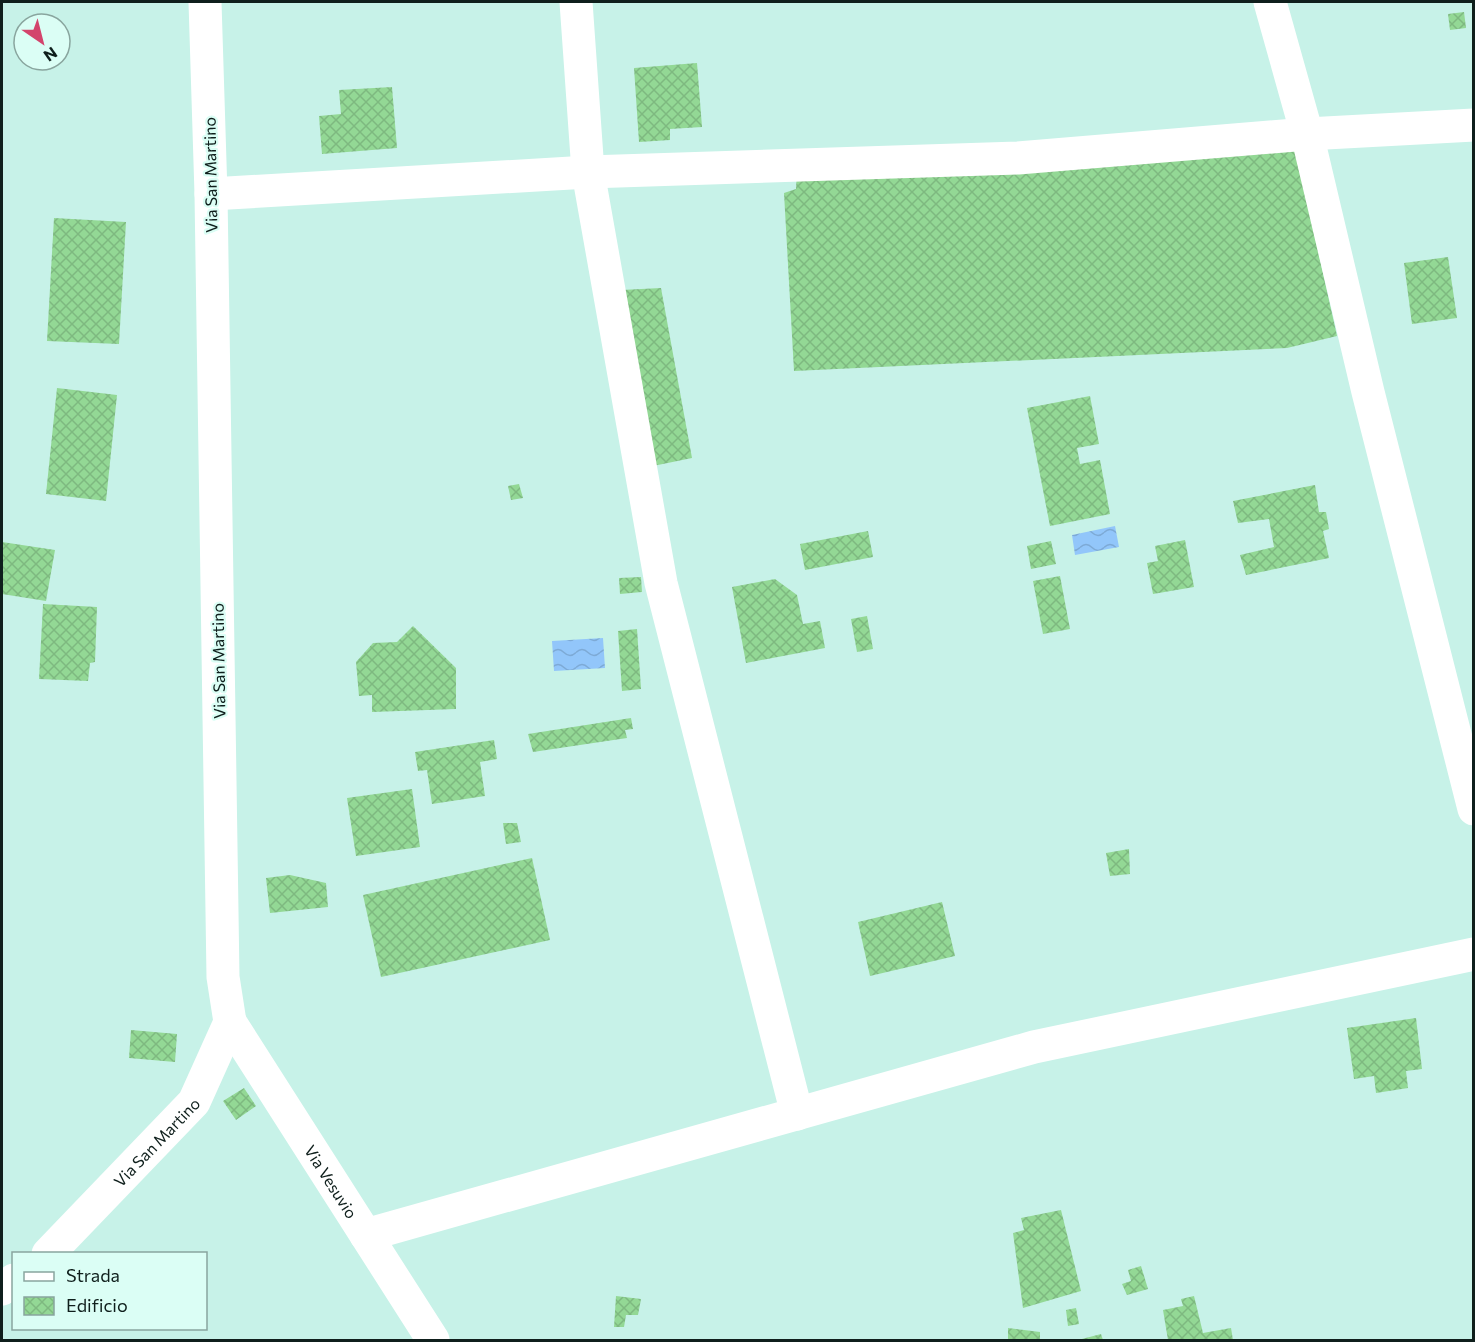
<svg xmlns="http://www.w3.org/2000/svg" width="1475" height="1342" font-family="Commissioner,sans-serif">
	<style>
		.water { fill: url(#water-waves) }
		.building { fill: url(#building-cross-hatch) }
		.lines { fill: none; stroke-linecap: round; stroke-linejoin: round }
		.minor { stroke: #fff; stroke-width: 33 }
		.labels { text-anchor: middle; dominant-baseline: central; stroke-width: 4.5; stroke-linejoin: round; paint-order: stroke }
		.street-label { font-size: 16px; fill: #0f1f1c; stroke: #dbfef5 }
	</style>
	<defs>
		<pattern id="water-waves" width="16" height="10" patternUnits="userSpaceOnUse" patternTransform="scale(1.5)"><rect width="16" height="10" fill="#92c6fa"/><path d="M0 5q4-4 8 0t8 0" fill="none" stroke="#7daad6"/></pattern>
		<pattern id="building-cross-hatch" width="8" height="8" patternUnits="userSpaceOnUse" patternTransform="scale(1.5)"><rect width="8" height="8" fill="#93d895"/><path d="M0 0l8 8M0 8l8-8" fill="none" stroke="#7eb980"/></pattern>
	</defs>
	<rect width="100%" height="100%" fill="#c7f2e8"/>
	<path class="water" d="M1115,526L1119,547L1075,555L1072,535Z
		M603,638L605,668L554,671L552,641Z"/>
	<path class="building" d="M1464,12L1466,28L1450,30L1448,14Z
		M697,63L702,127L670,129V140L639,142L634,68Z
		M392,87L397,148L322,154L319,116L341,114L339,90Z
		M1294,143L1337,336L1287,348L794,371L784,193L796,189L797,170Z
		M54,218L126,222L119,344L47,341Z
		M1448,257L1457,318L1412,324L1404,263Z
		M661,288L692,458L653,466L621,290Z
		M57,388L117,395L106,501L46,494Z
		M1090,396L1099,444L1077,448L1080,464L1100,460L1110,514L1050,526L1027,408Z
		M519,484L523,498L511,500L508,486Z
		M1315,485L1319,512H1326L1329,529L1323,531L1329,558L1246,575L1240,555L1274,547L1269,519L1238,523L1233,501Z
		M868,531L873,557L805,570L800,544Z
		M1185,540L1194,587L1153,594L1147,563L1158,561L1155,546Z
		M1051,541L1056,564L1031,569L1027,546Z
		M2,542L55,550L46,601L2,594Z
		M1060,576L1070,629L1043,634L1033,581Z
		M641,577L642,592L620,594L619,578Z
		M775,579L797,595L803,624L820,621L825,648L746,663L732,587Z
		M43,604L97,607L95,662L90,663L88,681L39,679Z
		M867,616L873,649L857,652L851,619Z
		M413,626L456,668V709L372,712V695L359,696L356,662L373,643L397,642Z
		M637,629L641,689L622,691L618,631Z
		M631,718L633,729L625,730L627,738L533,752L528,734Z
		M494,740L497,759L480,762L485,796L432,804L427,770L418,771L415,752Z
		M412,789L420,847L356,856L347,798Z
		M503,823H517L521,842L506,844Z
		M1129,849L1130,874L1110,876L1106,853Z
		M532,858L550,940L381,977L363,895Z
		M290,875L326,883L328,907L270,913L266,878Z
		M942,902L955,956L870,976L858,922Z
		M1416,1018L1422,1069L1406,1071L1408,1088L1376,1093L1374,1076L1354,1079L1347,1028Z
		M131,1030L177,1034L175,1062L129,1058Z
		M244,1088L256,1106L236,1120L223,1101Z
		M1061,1210L1081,1291L1023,1308L1013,1233L1024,1230L1021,1218Z
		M1141,1266L1148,1289L1127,1295L1122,1284L1131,1281L1128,1270Z
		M616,1296L641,1299L638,1315H626L624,1327H614Z
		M1194,1296L1203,1333L1231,1328L1233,1340H1168L1163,1310L1183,1306L1181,1299Z
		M1076,1308L1079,1324L1068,1326L1066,1310Z
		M1008,1328L1040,1332V1340H1008Z
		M1101,1334L1103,1340H1078Z"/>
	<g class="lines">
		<g class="minor">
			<path d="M576,2L588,172L661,583L797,1114"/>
			<path d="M1270,2L1307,134L1368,392L1474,809"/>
			<path d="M211,194L588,172L1018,158L1307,134L1474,125"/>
			<path id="s1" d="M230,1022L433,1340"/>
			<path d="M366,1235L1034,1047L1474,954"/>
			<path id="s2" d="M48,1254L194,1102L230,1022L223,977L211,194L205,2"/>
			<path d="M2,1289L14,1280"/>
		</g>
	</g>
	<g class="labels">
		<g class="street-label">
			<text transform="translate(210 175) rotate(-91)">Via San Martino</text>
			<text transform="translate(218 661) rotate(-91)">Via San Martino</text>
			<text stroke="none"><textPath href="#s2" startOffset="156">Via San Martino</textPath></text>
			<text stroke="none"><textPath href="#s1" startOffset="189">Via Vesuvio</textPath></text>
		</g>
	</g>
	<rect width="1475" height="1342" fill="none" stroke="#0f1f1c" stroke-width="6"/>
	<rect x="12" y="1252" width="195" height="78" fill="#dbfef5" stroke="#89a59e" stroke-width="1.5"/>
	<rect x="24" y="1272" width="30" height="9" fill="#ffffff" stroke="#89a59e" stroke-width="1.5"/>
	<text x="66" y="1282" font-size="18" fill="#0f1f1c">Strada</text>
	<rect x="24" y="1297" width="30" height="18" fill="url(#building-cross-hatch)" stroke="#89a59e" stroke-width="1.5"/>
	<text x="66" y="1312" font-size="18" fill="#0f1f1c">Edificio</text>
	<g transform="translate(42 42) rotate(145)"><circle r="28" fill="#dbfef5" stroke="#89a59e" stroke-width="1.5"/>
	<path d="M0-4.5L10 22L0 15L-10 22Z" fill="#d3446c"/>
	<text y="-9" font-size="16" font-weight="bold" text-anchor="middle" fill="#0f1f1c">N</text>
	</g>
</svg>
